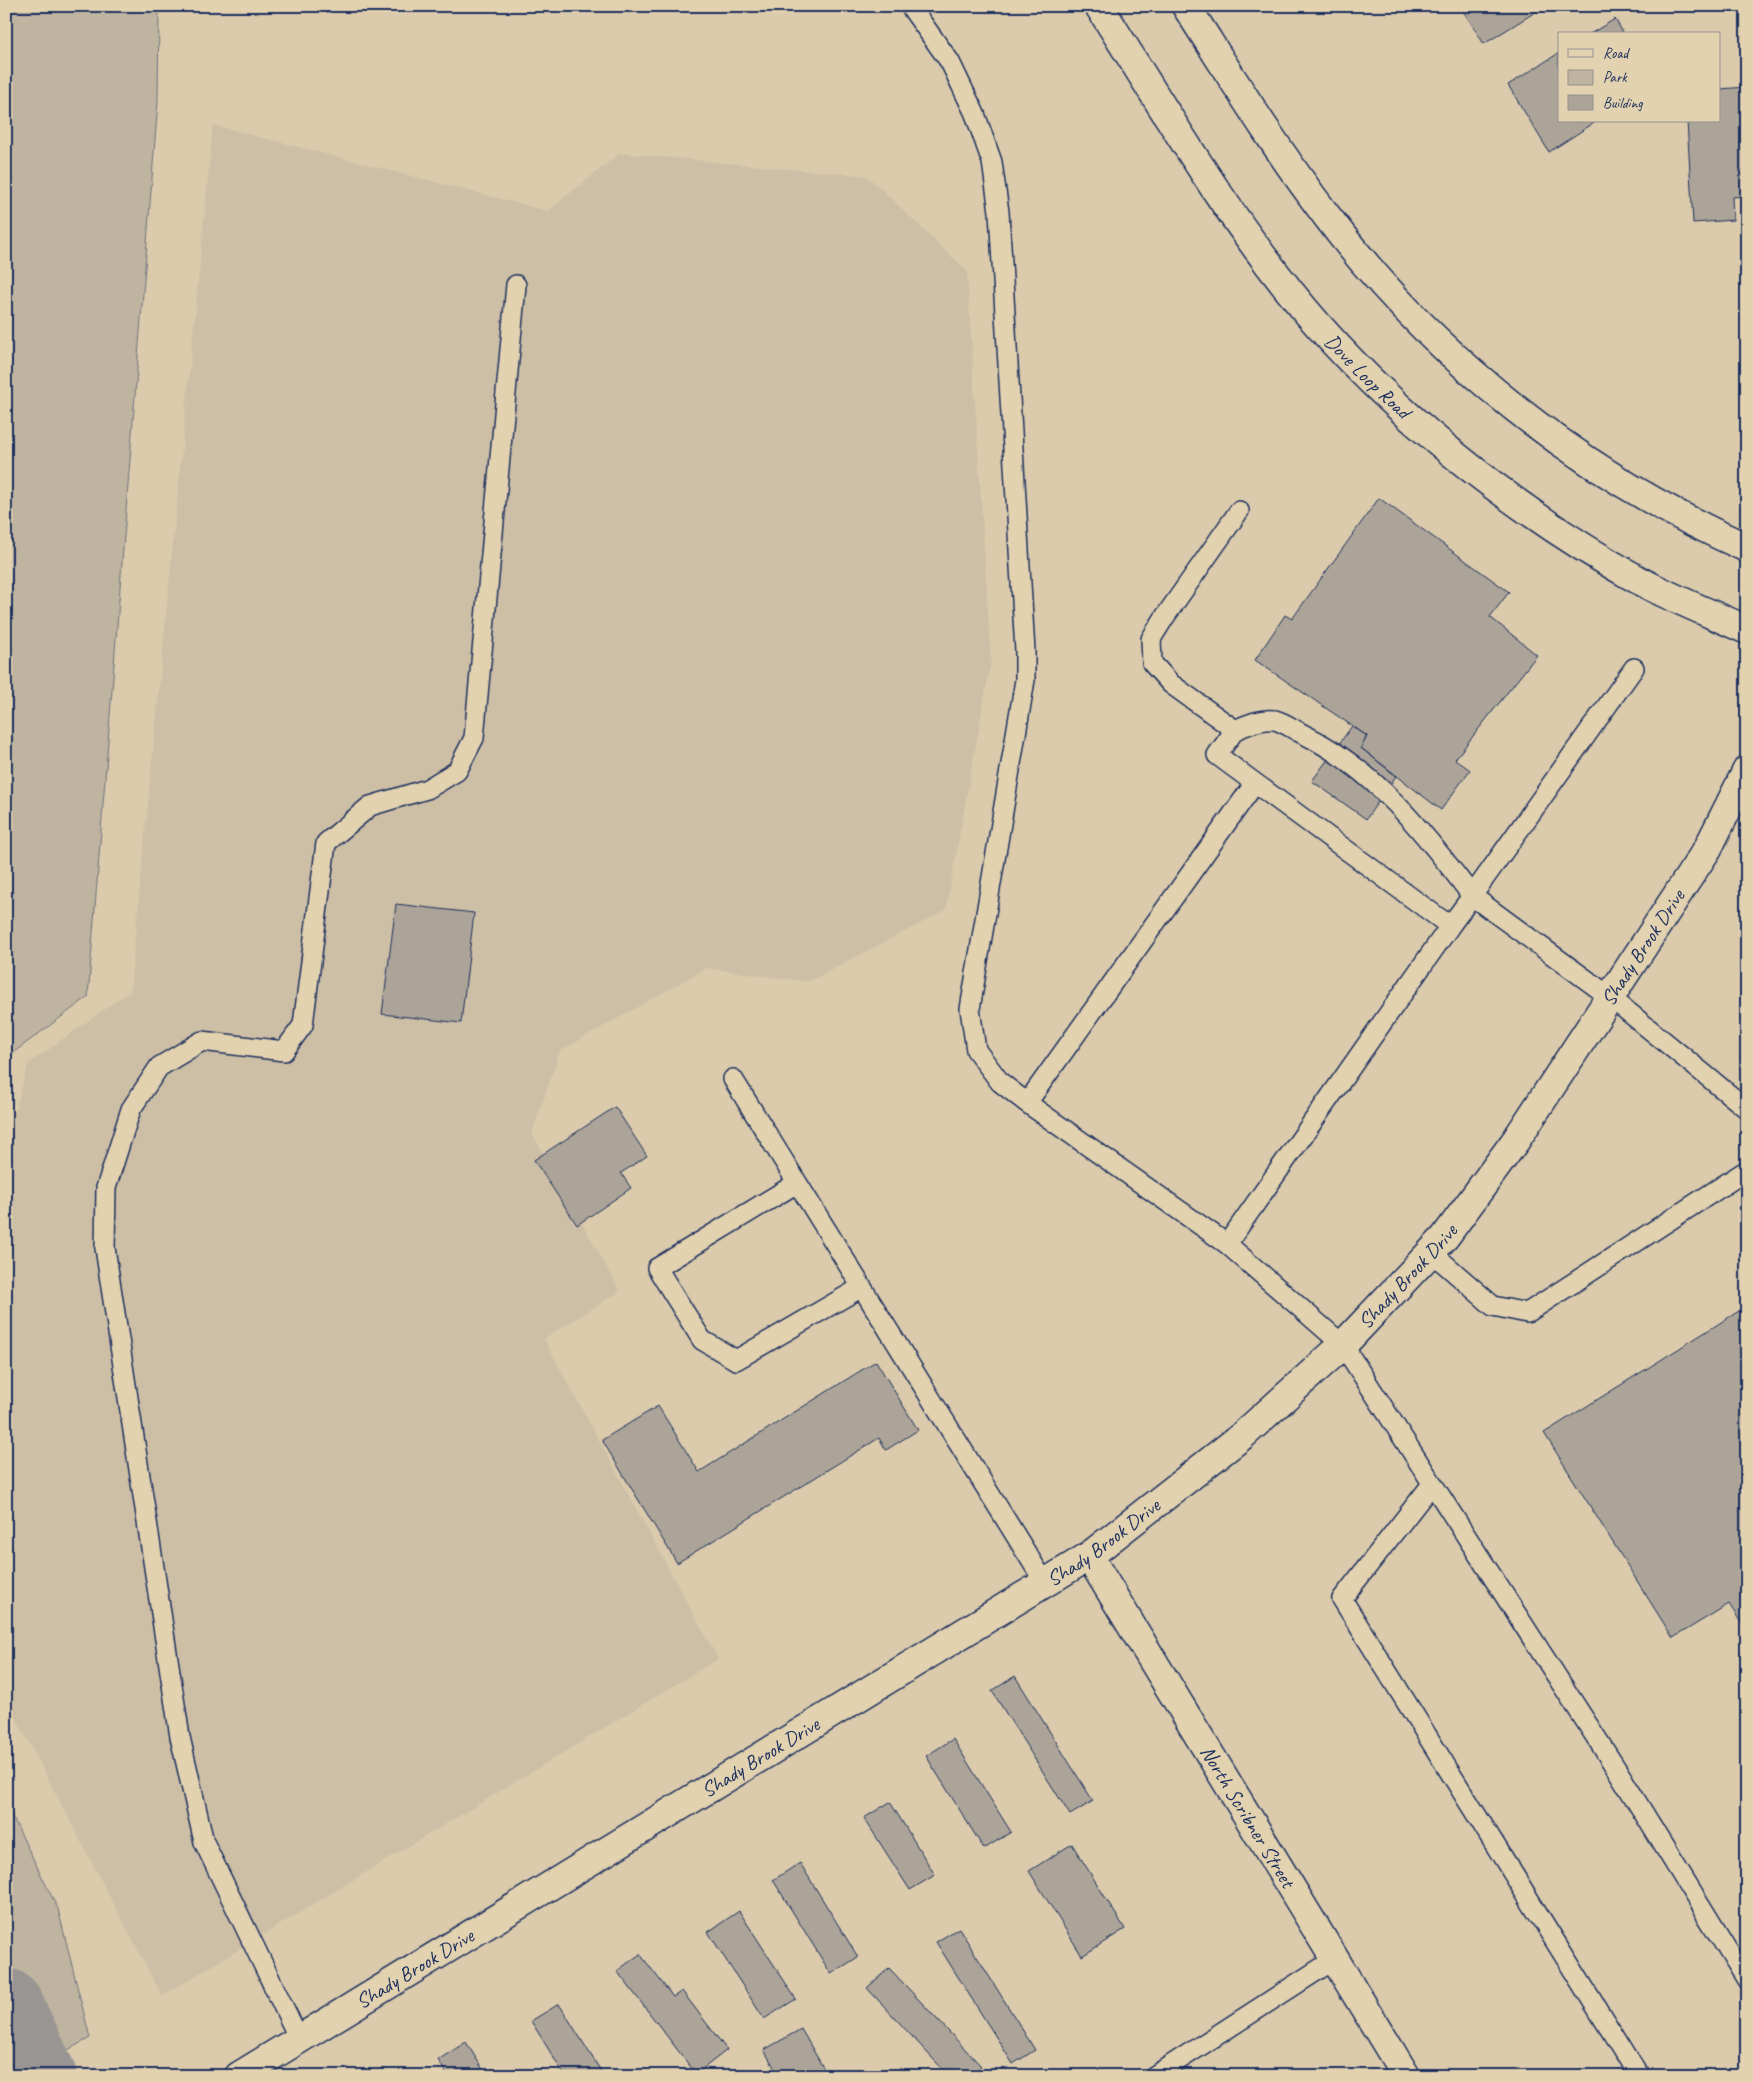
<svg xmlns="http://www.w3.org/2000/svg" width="1753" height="2082" font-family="Caveat,sans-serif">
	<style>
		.built { fill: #cdbfa6 }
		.green { fill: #bfb4a0; stroke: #6d727f }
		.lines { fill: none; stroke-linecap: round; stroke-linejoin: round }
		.river { stroke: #999592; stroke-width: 75 }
		.building { fill: #aca498; stroke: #1b2f5e }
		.service-casing { stroke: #1b2f5e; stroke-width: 22 }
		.minor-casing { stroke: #1b2f5e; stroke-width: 31 }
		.secondary-casing { stroke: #1b2f5e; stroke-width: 31 }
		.service { stroke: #e3d2af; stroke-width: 19 }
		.minor { stroke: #e3d2af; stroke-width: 28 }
		.secondary { stroke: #e3d2af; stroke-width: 28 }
		.labels { text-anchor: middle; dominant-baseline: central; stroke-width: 4; stroke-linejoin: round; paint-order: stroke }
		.street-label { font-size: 21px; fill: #1b2f5e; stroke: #e3d2af }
	</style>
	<rect width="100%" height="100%" fill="#dbcbac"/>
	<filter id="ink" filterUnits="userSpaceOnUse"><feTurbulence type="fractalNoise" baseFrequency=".02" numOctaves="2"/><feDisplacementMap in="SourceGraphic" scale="10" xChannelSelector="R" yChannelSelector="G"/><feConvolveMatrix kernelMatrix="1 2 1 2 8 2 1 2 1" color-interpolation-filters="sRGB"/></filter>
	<g filter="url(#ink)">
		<path class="built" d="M213,125L548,211L620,153L867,176L967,271L991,661L946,910L808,982L707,968L560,1051L532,1133L620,1291L544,1339L718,1659L162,1996L6,1699V1145L28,1064L130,991Z"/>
		<path class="green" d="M6,6H159L158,101L88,997L6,1058Z
			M6,1804L58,1909L90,2038L19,2076H6Z"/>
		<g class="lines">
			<path class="river" d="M6,2006L39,2076"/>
		</g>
		<path class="building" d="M1460,6H1545L1484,44Z
			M1615,19L1624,34H1590Z
			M1559,53V121H1597L1549,152L1508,85Z
			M1747,87V196L1732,197L1733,220L1693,223L1687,121H1719V89Z
			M1379,498L1509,592L1490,617L1537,655L1455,759L1470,770L1441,810L1361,748L1367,736L1255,660L1285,615L1292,619Z
			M1352,726L1367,736L1361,748L1396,776L1366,819L1312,781Z
			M396,904L474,913L461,1023L382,1014Z
			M615,1107L647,1156L621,1173L631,1188L577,1225L534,1160Z
			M1747,1306V1632L1729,1604L1673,1638L1544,1433Z
			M876,1361L918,1430L886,1450L879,1438L677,1563L602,1440L658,1406L699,1472Z
			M1015,1676L1093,1801L1070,1815L992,1691Z
			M953,1739L1011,1832L984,1849L926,1756Z
			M890,1802L935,1875L910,1890L864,1818Z
			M1072,1844L1125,1929L1082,1956L1029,1871Z
			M800,1863L858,1957L831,1974L773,1880Z
			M739,1911L796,1999L764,2019L708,1932Z
			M959,1928L1035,2050L1013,2064L936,1942Z
			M640,1954L673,1997L682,1991L727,2050L696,2074L617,1971Z
			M889,1968L981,2066L970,2076H949L867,1988Z
			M559,2004L604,2076H565L531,2021Z
			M801,2029L828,2076H779L764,2050Z
			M466,2042L487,2076H448L438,2060Z"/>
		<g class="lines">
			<defs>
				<path id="service" d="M910,6L950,62L975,114L992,162L999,212L1025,651V680L970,1009L976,1050L1000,1082L1027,1103
					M1239,511L1164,618L1151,639L1152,663L1171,684L1235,730L1217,755L1255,783
					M1235,730C1246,725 1262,718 1275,720C1283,722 1292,728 1299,732C1372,766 1425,833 1472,896L1634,668
					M733,1079L1045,1583
					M1747,1109L1610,997L1472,896L1450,926L1255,783L1027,1103L1227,1244L1343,1345L1619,1773L1747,1981
					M797,1183L657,1268L702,1340L736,1360L862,1287
					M1227,1244L1450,926
					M1431,1252L1493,1306L1527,1313L1747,1170
					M1432,1484L1342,1599L1639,2076
					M299,2039L204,1842L180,1737L105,1248L106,1188L131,1109L159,1067L202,1041L284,1051L303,1025L326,843L370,806L427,789L457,771L474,738L516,285
					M1154,2076L1335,1959"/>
				<g id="minor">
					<path id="s1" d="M1089,1556L1406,2076"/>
					<path id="s2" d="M239,2076L1089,1556L1242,1436L1343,1345L1445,1237L1516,1140L1708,848L1747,770"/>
				</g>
				<g id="secondary">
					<path id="s3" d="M1099,6C1168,115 1233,228 1318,325C1407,426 1525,517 1642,582C1676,600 1712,614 1747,630"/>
					<path d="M1186,6C1231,76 1275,148 1326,215C1434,359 1582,475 1747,548"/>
				</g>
			</defs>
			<use href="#service" class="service-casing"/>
			<use href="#minor" class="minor-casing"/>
			<use href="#secondary" class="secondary-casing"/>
			<use href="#service" class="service"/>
			<use href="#minor" class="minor"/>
			<use href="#secondary" class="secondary"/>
		</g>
	</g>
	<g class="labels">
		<g class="street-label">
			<text stroke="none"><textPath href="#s3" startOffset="459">Dove Loop Road</textPath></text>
			<text stroke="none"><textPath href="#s2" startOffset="1826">Shady Brook Drive</textPath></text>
			<text stroke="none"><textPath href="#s2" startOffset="1421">Shady Brook Drive</textPath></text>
			<text stroke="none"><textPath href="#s2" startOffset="1016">Shady Brook Drive</textPath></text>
			<text stroke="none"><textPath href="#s2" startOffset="611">Shady Brook Drive</textPath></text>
			<text stroke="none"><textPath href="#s1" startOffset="305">North Scribner Street</textPath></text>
			<text stroke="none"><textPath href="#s2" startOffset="206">Shady Brook Drive</textPath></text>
		</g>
	</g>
	<rect width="1753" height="2082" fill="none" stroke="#e3d2af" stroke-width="25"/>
	<rect x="12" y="12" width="1728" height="2057" fill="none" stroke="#1b2f5e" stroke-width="2" filter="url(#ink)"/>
	<rect x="1558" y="32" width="162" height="90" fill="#e3d2af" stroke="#93918f"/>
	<rect x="1568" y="49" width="25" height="8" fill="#e3d2af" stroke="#93918f"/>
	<text x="1603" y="58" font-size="15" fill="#1b2f5e">Road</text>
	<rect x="1568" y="70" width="25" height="15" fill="#bfb4a0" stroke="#93918f"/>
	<text x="1603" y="82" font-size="15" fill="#1b2f5e">Park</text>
	<rect x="1568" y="95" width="25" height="15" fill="#aca498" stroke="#93918f"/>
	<text x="1603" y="108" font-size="15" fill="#1b2f5e">Building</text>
</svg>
